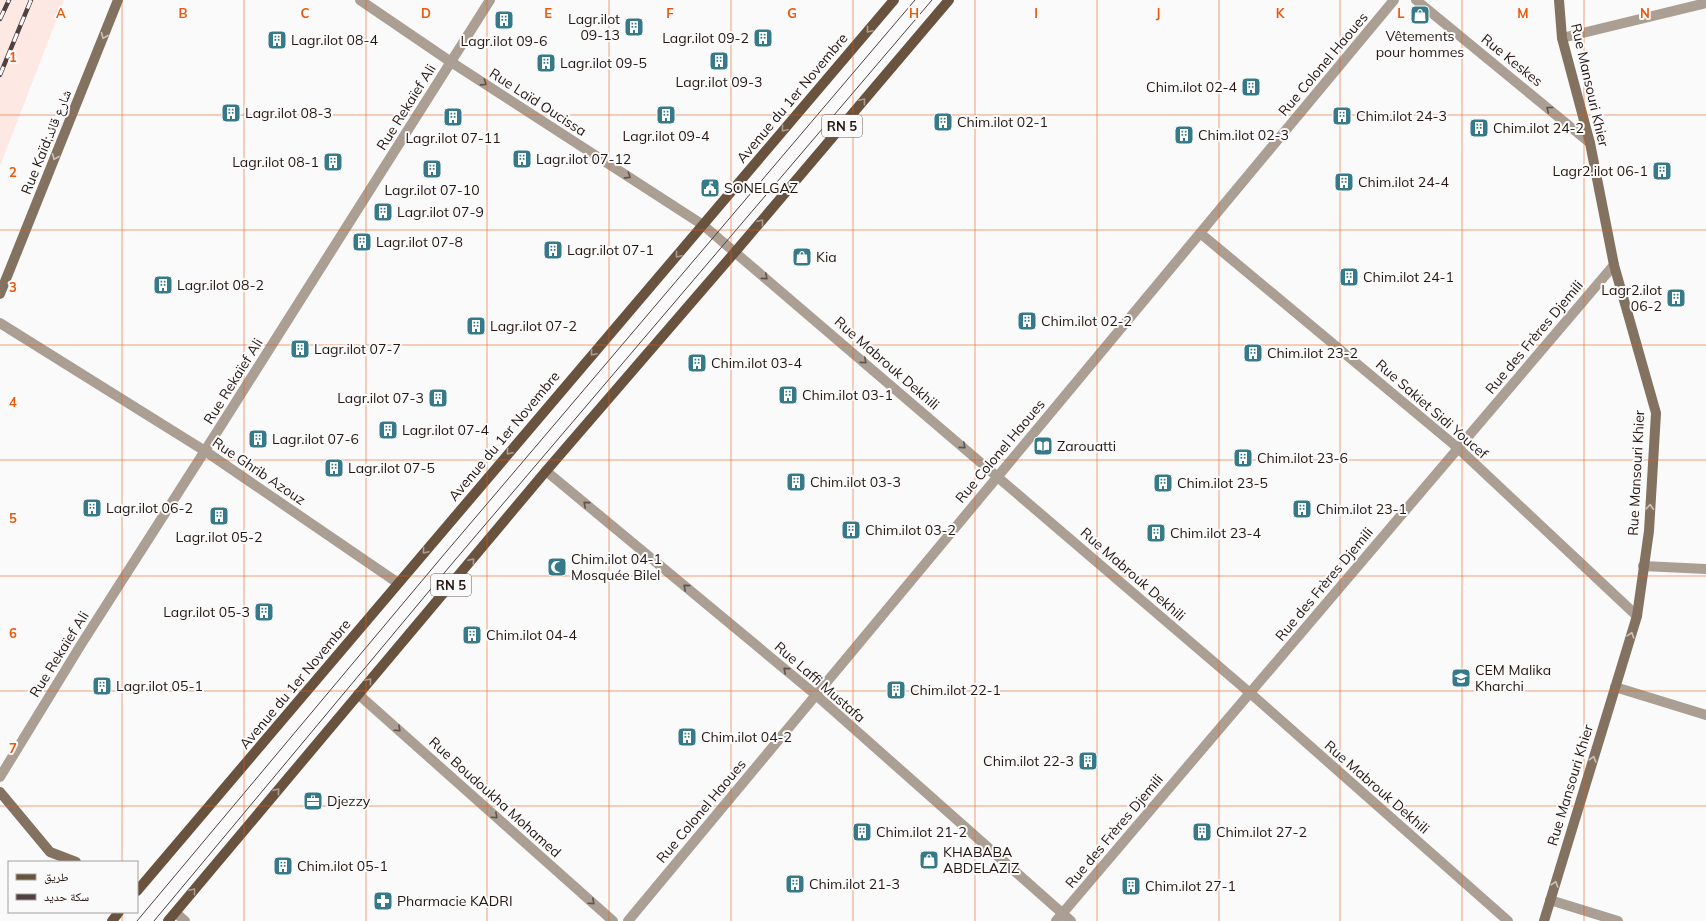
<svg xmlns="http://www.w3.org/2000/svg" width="1706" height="921" font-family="Mulish,'Noto Naskh Arabic',sans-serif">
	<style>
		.built { fill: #fde8e4 }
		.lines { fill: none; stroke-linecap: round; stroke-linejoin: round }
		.street { stroke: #ab9e92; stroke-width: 10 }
		.secondary { stroke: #847261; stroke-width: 10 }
		.primary { stroke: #69533f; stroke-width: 10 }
		.tram { stroke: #4e413f; stroke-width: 1 }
		.rail-casing { stroke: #4e413f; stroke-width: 4.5 }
		.rail { stroke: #fafafa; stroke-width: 3; stroke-dasharray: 9; stroke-linecap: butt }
		.oneway { stroke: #aa9e93 }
		.oneway2 { stroke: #cbc4bd }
		.oneway3 { stroke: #61534c }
		.grid { fill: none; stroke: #e8590c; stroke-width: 1; stroke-opacity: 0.55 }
		.labels { text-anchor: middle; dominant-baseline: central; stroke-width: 4; stroke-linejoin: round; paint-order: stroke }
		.shield { fill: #fafafa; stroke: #655a58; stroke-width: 1 }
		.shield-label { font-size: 13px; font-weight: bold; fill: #251613 }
		.poi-label { font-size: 14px; fill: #251613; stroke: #fafafa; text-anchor: start }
		.street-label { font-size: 14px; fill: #251613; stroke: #fafafa }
		.grid-label { font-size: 13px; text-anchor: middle; font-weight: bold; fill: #e8590c; stroke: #fafafa; stroke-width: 4; stroke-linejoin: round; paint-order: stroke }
	</style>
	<rect width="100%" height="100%" fill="#fafafa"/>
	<path class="built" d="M0,0H64L0,166Z"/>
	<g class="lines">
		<path class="street" d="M360,0L451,62L703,225L1250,693L1508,921
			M1416,0L1590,143
			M1562,38L1706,3
			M1200,233L1458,448L1637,616
			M0,323L205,451L398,583
			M546,471L816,695L1071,921
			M1643,566L1706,569
			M1615,687L1706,715
			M358,694L613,921
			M0,777L82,643L215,435L490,0
			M1550,900L1618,921
			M176,913L185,921
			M628,921L1394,0
			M1056,921L1614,265"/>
		<path class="secondary" d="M0,294L118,0
			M0,792L50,852L76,862
			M1544,921L1637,616L1649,531L1656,413L1614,265L1590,143L1562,38L1559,0"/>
		<path class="primary" d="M137,891L894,0
			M112,921L119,912
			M168,921L546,471L735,252L949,0"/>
		<path class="tram" d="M137,921L441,558L915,0
			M154,921L450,566L932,0"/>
		<defs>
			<path id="rail" d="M0,19L9,0
				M0,75L31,0"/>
		</defs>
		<use href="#rail" class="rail-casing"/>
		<use href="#rail" class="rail"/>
	</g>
	<defs><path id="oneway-chevron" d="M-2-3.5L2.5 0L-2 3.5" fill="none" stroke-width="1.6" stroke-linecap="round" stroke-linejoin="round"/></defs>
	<g class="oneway">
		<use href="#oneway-chevron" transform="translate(869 30) rotate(130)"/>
		<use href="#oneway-chevron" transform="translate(863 101) rotate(-50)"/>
		<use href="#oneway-chevron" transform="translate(784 129) rotate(130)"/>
		<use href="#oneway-chevron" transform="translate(761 222) rotate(-50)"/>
		<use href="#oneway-chevron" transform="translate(678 255) rotate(130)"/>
		<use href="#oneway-chevron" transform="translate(593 353) rotate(130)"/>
		<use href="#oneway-chevron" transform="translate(509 452) rotate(130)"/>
		<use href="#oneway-chevron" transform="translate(425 551) rotate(130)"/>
		<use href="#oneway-chevron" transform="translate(472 561) rotate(-50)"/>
		<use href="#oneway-chevron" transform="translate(369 681) rotate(-50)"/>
		<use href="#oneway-chevron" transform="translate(277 791) rotate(-50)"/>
		<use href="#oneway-chevron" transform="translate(193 891) rotate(-50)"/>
	</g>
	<g class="oneway2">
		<use href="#oneway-chevron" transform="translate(104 36) rotate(112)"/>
		<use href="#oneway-chevron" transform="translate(55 157) rotate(112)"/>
		<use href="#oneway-chevron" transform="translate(1650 507) rotate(-86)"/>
		<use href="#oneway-chevron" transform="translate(1631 635) rotate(-73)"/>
		<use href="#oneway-chevron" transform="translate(1593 759) rotate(-73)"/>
		<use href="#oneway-chevron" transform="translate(1555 884) rotate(-73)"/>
	</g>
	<g class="oneway3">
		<use href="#oneway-chevron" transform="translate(484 83) rotate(33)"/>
		<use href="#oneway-chevron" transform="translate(1549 109) rotate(-141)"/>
		<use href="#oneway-chevron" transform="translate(628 176) rotate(33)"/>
		<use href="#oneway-chevron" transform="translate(765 277) rotate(41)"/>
		<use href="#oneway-chevron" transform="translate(864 361) rotate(41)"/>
		<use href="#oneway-chevron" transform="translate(963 446) rotate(41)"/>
		<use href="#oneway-chevron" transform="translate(586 504) rotate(-140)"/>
		<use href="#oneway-chevron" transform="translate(686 587) rotate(-140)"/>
		<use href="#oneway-chevron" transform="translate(786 670) rotate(-140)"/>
		<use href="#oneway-chevron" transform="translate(398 729) rotate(42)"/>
		<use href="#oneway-chevron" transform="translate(495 816) rotate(42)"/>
		<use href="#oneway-chevron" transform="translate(592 902) rotate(42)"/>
	</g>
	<path class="grid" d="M122,0V862M244,0V921M366,0V921M487,0V921M609,0V921M731,0V921M853,0V921M975,0V921M1097,0V921M1219,0V921M1340,0V921M1462,0V921M1584,0V921M0,115H1706M0,230H1706M0,345H1706M0,460H1706M0,576H1706M0,691H1706M0,806H1706M122,912V921"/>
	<defs>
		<symbol id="shop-square" viewBox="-11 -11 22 22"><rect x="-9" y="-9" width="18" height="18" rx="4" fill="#367a89" stroke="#fafafa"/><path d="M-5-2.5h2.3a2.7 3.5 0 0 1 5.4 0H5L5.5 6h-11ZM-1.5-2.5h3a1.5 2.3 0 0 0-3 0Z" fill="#fff"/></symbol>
		<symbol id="building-square" viewBox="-11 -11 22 22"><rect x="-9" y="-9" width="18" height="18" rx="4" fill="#367a89" stroke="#fafafa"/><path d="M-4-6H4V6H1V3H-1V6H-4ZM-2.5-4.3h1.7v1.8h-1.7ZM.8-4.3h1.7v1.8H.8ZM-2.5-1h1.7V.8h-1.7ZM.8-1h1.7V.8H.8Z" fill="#fff"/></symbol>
		<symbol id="civic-square" viewBox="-11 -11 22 22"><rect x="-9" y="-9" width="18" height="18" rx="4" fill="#367a89" stroke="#fafafa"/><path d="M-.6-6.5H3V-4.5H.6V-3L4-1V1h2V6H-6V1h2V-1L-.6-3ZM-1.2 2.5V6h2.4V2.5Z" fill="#fff"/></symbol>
		<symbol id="library-square" viewBox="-11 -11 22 22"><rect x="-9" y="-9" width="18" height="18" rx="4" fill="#367a89" stroke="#fafafa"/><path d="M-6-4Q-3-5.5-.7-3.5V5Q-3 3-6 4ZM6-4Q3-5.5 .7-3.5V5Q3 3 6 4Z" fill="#fff"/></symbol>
		<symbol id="mosque-square" viewBox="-11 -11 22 22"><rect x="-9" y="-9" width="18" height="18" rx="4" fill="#367a89" stroke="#fafafa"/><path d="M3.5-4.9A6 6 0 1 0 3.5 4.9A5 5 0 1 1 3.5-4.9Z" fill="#fff"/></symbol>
		<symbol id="school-square" viewBox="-11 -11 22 22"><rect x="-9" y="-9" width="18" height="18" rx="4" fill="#367a89" stroke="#fafafa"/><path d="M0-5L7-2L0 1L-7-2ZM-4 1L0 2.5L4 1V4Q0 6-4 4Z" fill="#fff"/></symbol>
		<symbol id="office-square" viewBox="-11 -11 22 22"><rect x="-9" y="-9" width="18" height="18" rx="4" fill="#367a89" stroke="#fafafa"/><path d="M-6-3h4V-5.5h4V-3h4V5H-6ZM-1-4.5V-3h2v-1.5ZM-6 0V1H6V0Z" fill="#fff"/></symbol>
		<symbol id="pharmacy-square" viewBox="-11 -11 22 22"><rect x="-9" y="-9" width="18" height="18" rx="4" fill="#367a89" stroke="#fafafa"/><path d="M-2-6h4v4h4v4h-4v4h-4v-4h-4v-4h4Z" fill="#fff"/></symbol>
	</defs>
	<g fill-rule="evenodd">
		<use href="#shop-square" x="1409" y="4" width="22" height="22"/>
		<use href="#building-square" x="493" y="9" width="22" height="22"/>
		<use href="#building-square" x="623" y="16" width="22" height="22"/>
		<use href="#building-square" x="752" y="27" width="22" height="22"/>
		<use href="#building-square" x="266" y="29" width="22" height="22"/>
		<use href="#building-square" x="708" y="50" width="22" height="22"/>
		<use href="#building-square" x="535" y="52" width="22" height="22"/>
		<use href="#building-square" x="1240" y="76" width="22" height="22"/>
		<use href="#building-square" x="220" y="102" width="22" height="22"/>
		<use href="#building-square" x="655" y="104" width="22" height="22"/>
		<use href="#building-square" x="1331" y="105" width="22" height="22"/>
		<use href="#building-square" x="442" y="106" width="22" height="22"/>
		<use href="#building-square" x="932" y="111" width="22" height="22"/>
		<use href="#building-square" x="1468" y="117" width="22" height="22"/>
		<use href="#building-square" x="1173" y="124" width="22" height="22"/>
		<use href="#building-square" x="511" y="148" width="22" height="22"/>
		<use href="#building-square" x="322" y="151" width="22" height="22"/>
		<use href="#building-square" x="421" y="158" width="22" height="22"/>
		<use href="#building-square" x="1651" y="160" width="22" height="22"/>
		<use href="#building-square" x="1333" y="171" width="22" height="22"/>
		<use href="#civic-square" x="699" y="177" width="22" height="22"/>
		<use href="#building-square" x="372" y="201" width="22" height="22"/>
		<use href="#building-square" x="351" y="231" width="22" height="22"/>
		<use href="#building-square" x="542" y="239" width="22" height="22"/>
		<use href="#shop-square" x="791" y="246" width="22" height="22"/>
		<use href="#building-square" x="1338" y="266" width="22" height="22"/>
		<use href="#building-square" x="152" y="274" width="22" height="22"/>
		<use href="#building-square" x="1665" y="287" width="22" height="22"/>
		<use href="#building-square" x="1016" y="310" width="22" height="22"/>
		<use href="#building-square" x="465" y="315" width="22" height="22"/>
		<use href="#building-square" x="289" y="338" width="22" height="22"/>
		<use href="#building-square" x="1242" y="342" width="22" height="22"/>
		<use href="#building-square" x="686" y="352" width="22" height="22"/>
		<use href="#building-square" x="777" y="384" width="22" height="22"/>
		<use href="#building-square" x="427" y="387" width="22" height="22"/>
		<use href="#building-square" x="377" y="419" width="22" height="22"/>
		<use href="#building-square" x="247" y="428" width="22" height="22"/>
		<use href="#library-square" x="1032" y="435" width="22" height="22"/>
		<use href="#building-square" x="1232" y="447" width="22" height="22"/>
		<use href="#building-square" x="323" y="457" width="22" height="22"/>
		<use href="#building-square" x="785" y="471" width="22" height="22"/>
		<use href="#building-square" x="1152" y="472" width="22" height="22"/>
		<use href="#building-square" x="81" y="497" width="22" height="22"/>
		<use href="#building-square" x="1291" y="498" width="22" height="22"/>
		<use href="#building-square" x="208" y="505" width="22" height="22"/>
		<use href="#building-square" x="840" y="519" width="22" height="22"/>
		<use href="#building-square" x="1145" y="522" width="22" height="22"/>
		<use href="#mosque-square" x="546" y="556" width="22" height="22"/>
		<use href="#building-square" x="253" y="601" width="22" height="22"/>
		<use href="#building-square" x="461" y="624" width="22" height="22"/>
		<use href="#school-square" x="1450" y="667" width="22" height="22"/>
		<use href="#building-square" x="91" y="675" width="22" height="22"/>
		<use href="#building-square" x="885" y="679" width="22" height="22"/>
		<use href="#building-square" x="676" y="726" width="22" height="22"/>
		<use href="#building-square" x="1077" y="750" width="22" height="22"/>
		<use href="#office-square" x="302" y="790" width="22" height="22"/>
		<use href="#building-square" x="851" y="821" width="22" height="22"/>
		<use href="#building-square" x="1191" y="821" width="22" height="22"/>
		<use href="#shop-square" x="918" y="849" width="22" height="22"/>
		<use href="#building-square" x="272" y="855" width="22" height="22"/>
		<use href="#building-square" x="784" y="873" width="22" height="22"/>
		<use href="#building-square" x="1120" y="875" width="22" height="22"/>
		<use href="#pharmacy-square" x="372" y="890" width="22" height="22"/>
	</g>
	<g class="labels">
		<g class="shield">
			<rect x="822" y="115" width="40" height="22" rx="3"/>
			<rect x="431" y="574" width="40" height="22" rx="3"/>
		</g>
		<g class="shield-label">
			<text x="842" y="126">RN 5</text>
			<text x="451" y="585">RN 5</text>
		</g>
		<g class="poi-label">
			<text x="620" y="19" text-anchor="end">Lagr.ilot<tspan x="620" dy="16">09-13</tspan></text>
			<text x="1420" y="36" text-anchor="middle">Vêtements<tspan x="1420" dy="16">pour hommes</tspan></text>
			<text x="749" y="38" text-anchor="end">Lagr.ilot 09-2</text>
			<text x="291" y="40">Lagr.ilot 08-4</text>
			<text x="504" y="41" text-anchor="middle">Lagr.ilot 09-6</text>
			<text x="560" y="63">Lagr.ilot 09-5</text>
			<text x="719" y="82" text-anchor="middle">Lagr.ilot 09-3</text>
			<text x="1237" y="87" text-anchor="end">Chim.ilot 02-4</text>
			<text x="245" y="113">Lagr.ilot 08-3</text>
			<text x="1356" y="116">Chim.ilot 24-3</text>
			<text x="957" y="122">Chim.ilot 02-1</text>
			<text x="1493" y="128">Chim.ilot 24-2</text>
			<text x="1198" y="135">Chim.ilot 02-3</text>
			<text x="666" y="136" text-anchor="middle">Lagr.ilot 09-4</text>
			<text x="453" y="138" text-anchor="middle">Lagr.ilot 07-11</text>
			<text x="536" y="159">Lagr.ilot 07-12</text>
			<text x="319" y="162" text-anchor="end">Lagr.ilot 08-1</text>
			<text x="1648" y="171" text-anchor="end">Lagr2.ilot 06-1</text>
			<text x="1358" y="182">Chim.ilot 24-4</text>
			<text x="724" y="188">SONELGAZ</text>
			<text x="432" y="190" text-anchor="middle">Lagr.ilot 07-10</text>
			<text x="397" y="212">Lagr.ilot 07-9</text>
			<text x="376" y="242">Lagr.ilot 07-8</text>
			<text x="567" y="250">Lagr.ilot 07-1</text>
			<text x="816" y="257">Kia</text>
			<text x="1363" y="277">Chim.ilot 24-1</text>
			<text x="177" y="285">Lagr.ilot 08-2</text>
			<text x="1662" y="290" text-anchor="end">Lagr2.ilot<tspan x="1662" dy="16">06-2</tspan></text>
			<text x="1041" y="321">Chim.ilot 02-2</text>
			<text x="490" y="326">Lagr.ilot 07-2</text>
			<text x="314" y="349">Lagr.ilot 07-7</text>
			<text x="1267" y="353">Chim.ilot 23-2</text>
			<text x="711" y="363">Chim.ilot 03-4</text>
			<text x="802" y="395">Chim.ilot 03-1</text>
			<text x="424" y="398" text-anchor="end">Lagr.ilot 07-3</text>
			<text x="402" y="430">Lagr.ilot 07-4</text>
			<text x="272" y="439">Lagr.ilot 07-6</text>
			<text x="1057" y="446">Zarouatti</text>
			<text x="1257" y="458">Chim.ilot 23-6</text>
			<text x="348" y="468">Lagr.ilot 07-5</text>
			<text x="810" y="482">Chim.ilot 03-3</text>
			<text x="1177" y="483">Chim.ilot 23-5</text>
			<text x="106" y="508">Lagr.ilot 06-2</text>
			<text x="1316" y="509">Chim.ilot 23-1</text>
			<text x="865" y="530">Chim.ilot 03-2</text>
			<text x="1170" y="533">Chim.ilot 23-4</text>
			<text x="219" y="537" text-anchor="middle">Lagr.ilot 05-2</text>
			<text x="571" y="559">Chim.ilot 04-1<tspan x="571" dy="16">Mosquée Bilel</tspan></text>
			<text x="250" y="612" text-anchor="end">Lagr.ilot 05-3</text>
			<text x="486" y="635">Chim.ilot 04-4</text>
			<text x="1475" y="670">CEM Malika<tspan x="1475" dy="16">Kharchi</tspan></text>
			<text x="116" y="686">Lagr.ilot 05-1</text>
			<text x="910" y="690">Chim.ilot 22-1</text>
			<text x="701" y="737">Chim.ilot 04-2</text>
			<text x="1074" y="761" text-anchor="end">Chim.ilot 22-3</text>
			<text x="327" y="801">Djezzy</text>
			<text x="876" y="832">Chim.ilot 21-2</text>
			<text x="1216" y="832">Chim.ilot 27-2</text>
			<text x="943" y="852">KHABABA<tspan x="943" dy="16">ABDELAZIZ</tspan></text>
			<text x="297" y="866">Chim.ilot 05-1</text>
			<text x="809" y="884">Chim.ilot 21-3</text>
			<text x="1145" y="886">Chim.ilot 27-1</text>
			<text x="397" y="901">Pharmacie KADRI</text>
		</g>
		<g class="street-label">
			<text transform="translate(1512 60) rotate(39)">Rue Keskes</text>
			<text transform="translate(1323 64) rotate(-50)">Rue Colonel Haoues</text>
			<text transform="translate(1590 85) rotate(77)">Rue Mansouri Khier</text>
			<text transform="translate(792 98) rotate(-50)">Avenue du 1er Novembre</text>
			<text transform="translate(538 102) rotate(33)">Rue Laïd Oucissa</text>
			<text transform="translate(406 107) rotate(-58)">Rue Rekaïef Ali</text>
			<text transform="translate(46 142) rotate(-68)">Rue Kaïd;شارع قائد</text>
			<text transform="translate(1534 337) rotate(-50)">Rue des Frères Djemili</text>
			<text transform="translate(887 363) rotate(41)">Rue Mabrouk Dekhili</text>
			<text transform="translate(233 381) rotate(-58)">Rue Rekaïef Ali</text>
			<text transform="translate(1432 409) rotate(41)">Rue Sakiet Sidi Youcef</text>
			<text transform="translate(504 436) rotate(-50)">Avenue du 1er Novembre</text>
			<text transform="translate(1000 451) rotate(-50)">Rue Colonel Haoues</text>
			<text transform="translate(259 471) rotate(34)">Rue Ghrib Azouz</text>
			<text transform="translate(1636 473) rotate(-87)">Rue Mansouri Khier</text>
			<text transform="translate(1133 574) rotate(41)">Rue Mabrouk Dekhili</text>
			<text transform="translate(1324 584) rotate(-50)">Rue des Frères Djemili</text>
			<text transform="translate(59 654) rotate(-58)">Rue Rekaïef Ali</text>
			<text transform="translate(820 682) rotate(41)">Rue Laffi Mustafa</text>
			<text transform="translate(295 684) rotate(-50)">Avenue du 1er Novembre</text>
			<text transform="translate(1570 785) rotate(-73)">Rue Mansouri Khier</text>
			<text transform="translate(1377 787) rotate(41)">Rue Mabrouk Dekhili</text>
			<text transform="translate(495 797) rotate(42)">Rue Boudoukha Mohamed</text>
			<text transform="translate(701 811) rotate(-50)">Rue Colonel Haoues</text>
			<text transform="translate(1114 831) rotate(-50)">Rue des Frères Djemili</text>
		</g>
	</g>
	<g class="grid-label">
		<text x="61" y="18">A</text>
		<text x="183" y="18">B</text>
		<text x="305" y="18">C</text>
		<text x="426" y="18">D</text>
		<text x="548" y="18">E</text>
		<text x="670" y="18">F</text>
		<text x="792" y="18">G</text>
		<text x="914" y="18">H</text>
		<text x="1036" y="18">I</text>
		<text x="1158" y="18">J</text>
		<text x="1280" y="18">K</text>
		<text x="1401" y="18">L</text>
		<text x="1523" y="18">M</text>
		<text x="1645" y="18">N</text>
		<text x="13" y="62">1</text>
		<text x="13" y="177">2</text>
		<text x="13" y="292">3</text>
		<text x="13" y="407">4</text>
		<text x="13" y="523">5</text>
		<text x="13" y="638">6</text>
		<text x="13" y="753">7</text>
	</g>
	<rect x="8" y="861" width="130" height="52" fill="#fafafa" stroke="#a59f9e"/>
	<rect x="16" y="874" width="20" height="6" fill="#69533f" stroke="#a59f9e"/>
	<text x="44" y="881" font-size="12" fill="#251613">طريق</text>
	<rect x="16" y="894" width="20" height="6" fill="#4e413f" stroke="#a59f9e"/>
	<text x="44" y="901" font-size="12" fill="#251613">سكة حديد</text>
</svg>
